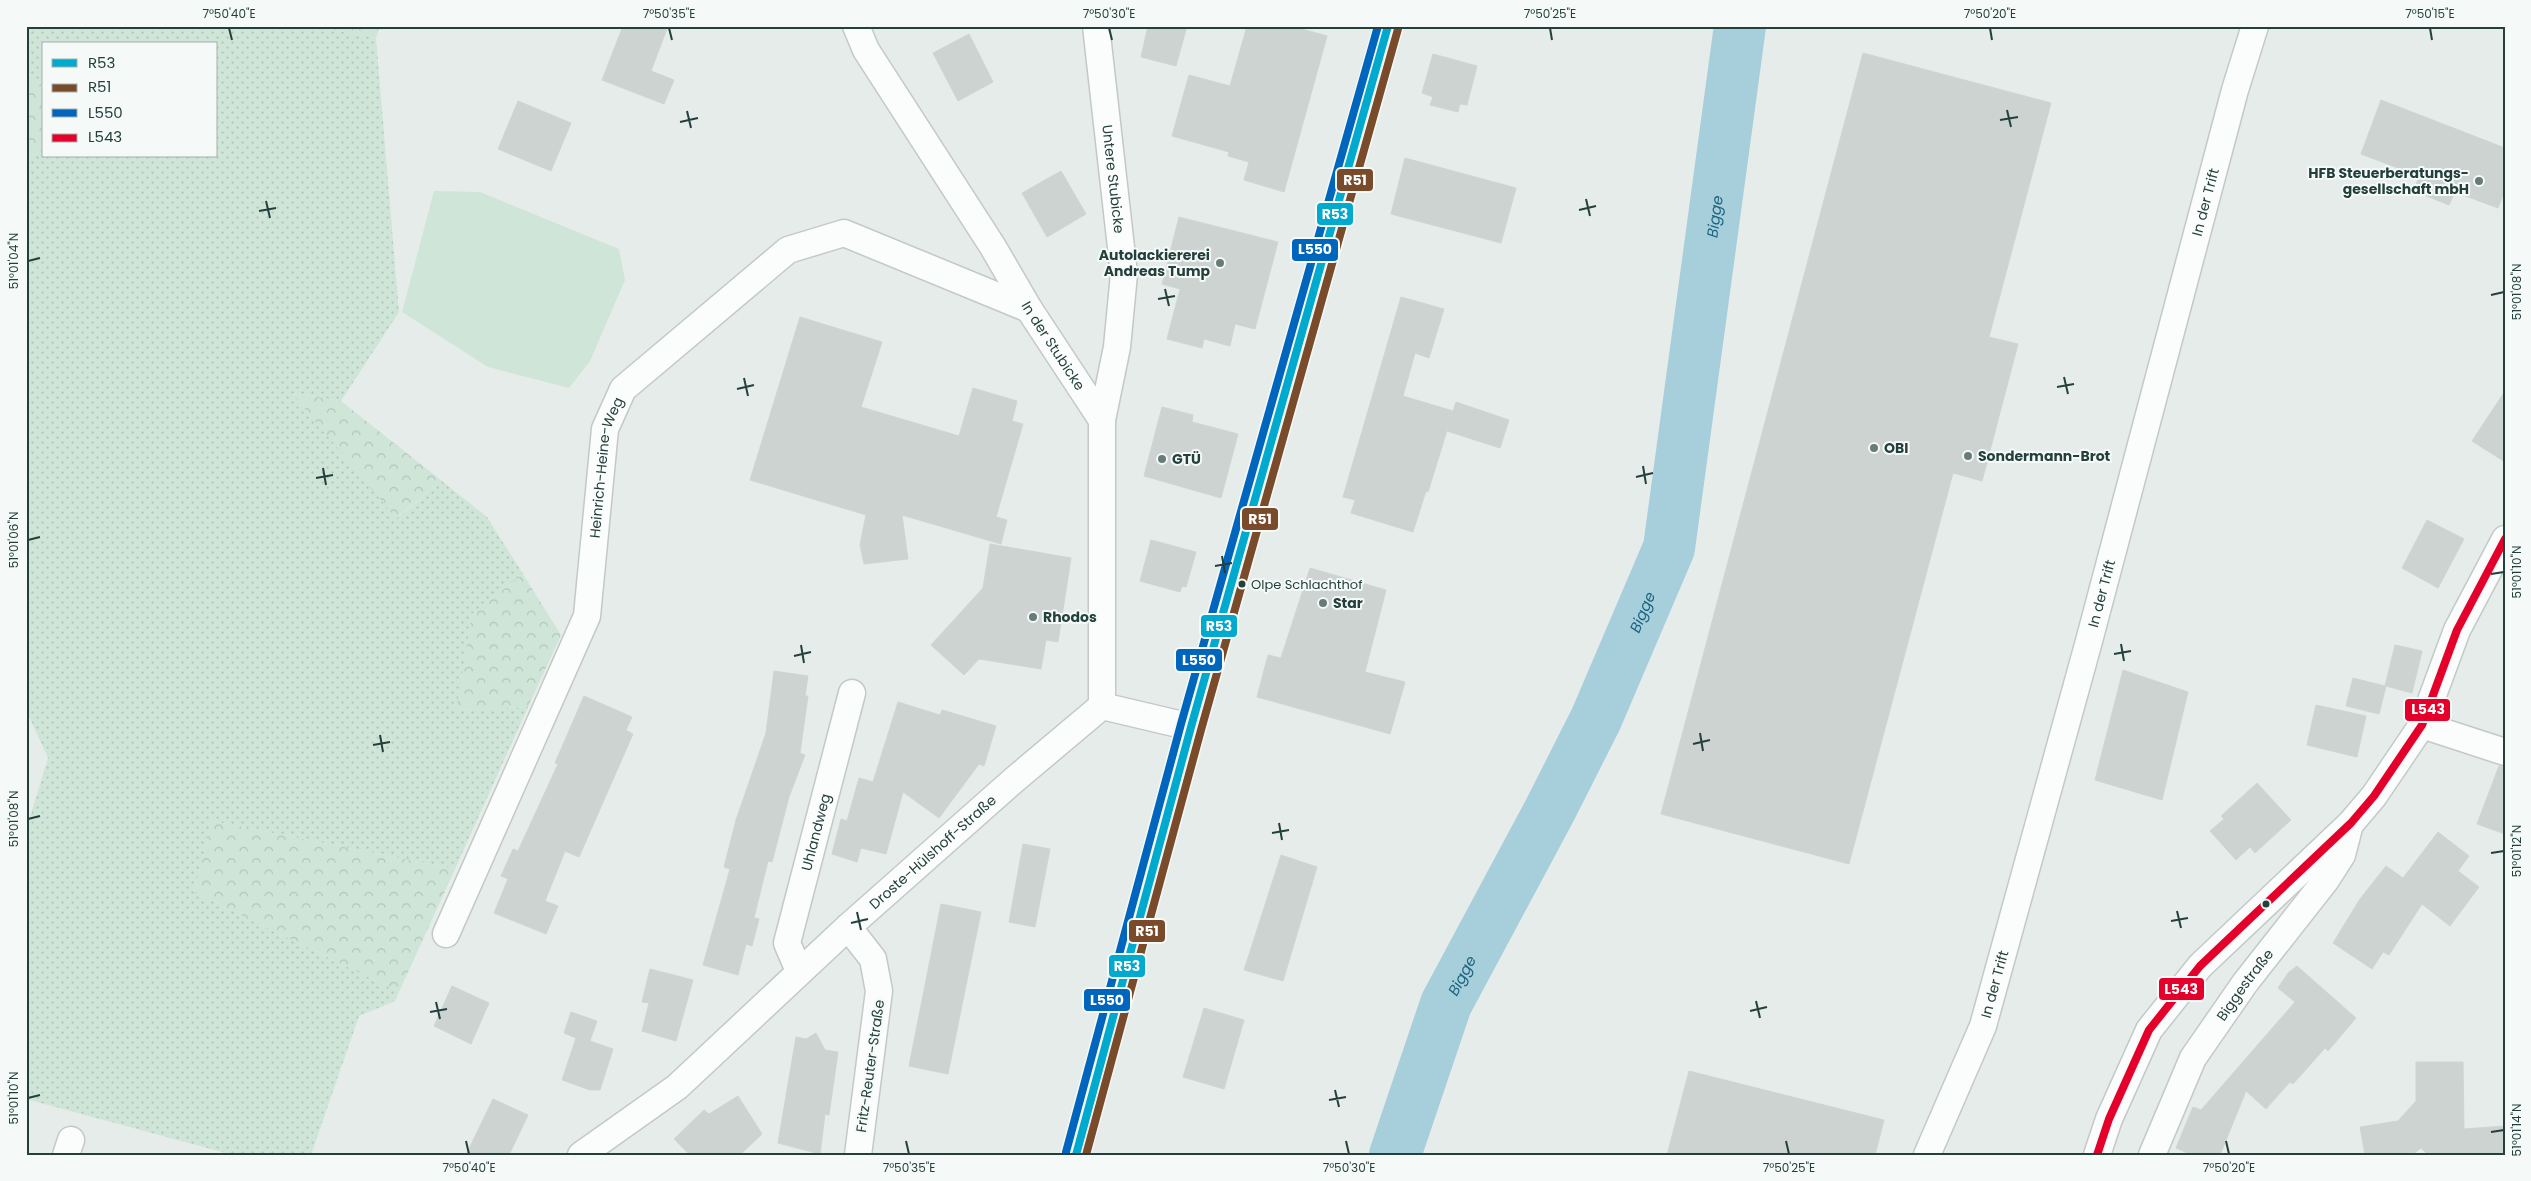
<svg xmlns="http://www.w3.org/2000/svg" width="2531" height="1181" font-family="Poppins,sans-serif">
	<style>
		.grass { fill: url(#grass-dots) }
		.forest { fill: url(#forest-crowns) }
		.green { fill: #cfe5d8 }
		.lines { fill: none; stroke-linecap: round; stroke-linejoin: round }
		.river { stroke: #a6cedb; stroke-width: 52 }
		.building { fill: #cdd3d1; stroke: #cfd5d3 }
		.street-casing { stroke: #c3c9c7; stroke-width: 29 }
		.secondary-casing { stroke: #c2c9c7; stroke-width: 30 }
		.street { stroke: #fbfcfc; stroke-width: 26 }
		.secondary { stroke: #fbfcfc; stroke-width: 28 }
		.bus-1-casing { stroke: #f5faf8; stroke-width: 11 }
		.bus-2-casing { stroke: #f5faf8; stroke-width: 11 }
		.bus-3-casing { stroke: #f5faf8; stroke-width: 11 }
		.bus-4-casing { stroke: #f5faf8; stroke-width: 11 }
		.bus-1 { stroke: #00a9ce; stroke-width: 8 }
		.bus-2 { stroke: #7a4b2a; stroke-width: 8 }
		.bus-3 { stroke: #0065bd; stroke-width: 8 }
		.bus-4 { stroke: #e4002b; stroke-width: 8 }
		.ticks { fill: none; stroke: #23403c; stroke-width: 2 }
		.poi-dot { fill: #677c79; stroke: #f5faf8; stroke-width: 2 }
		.bus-dot { fill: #23403c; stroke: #f5faf8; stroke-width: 2 }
		.labels { text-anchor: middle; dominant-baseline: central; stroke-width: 4; stroke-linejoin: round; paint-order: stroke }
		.bus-label { font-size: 13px; fill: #23403c; stroke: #f5faf8; text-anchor: start }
		.poi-label { font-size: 14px; font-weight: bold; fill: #23403c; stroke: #f5faf8; text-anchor: start }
		.street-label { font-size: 14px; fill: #23403c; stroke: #f5faf8 }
		.water-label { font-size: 15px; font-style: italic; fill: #1a637f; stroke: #f5faf8 }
		.line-badge { stroke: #f5faf8; stroke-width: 2 }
		.badge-label { font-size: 14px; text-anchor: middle; font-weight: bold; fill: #fff }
		.neatline { fill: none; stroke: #23403c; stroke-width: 2 }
		.ticks-label { font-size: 12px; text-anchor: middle; fill: #23403c }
	</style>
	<defs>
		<pattern id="grass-dots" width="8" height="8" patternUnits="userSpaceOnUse" patternTransform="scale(1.25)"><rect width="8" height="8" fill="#cfe5d8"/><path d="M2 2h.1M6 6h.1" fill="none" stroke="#b1c6ba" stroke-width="1.8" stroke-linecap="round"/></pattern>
		<pattern id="forest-crowns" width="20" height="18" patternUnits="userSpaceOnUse" patternTransform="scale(1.25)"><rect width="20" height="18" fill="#cfe5d8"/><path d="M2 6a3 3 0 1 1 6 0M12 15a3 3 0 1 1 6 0" fill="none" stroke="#b1c6ba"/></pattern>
	</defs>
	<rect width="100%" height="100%" fill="#e6ecea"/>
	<path class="grass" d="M26,26H313L376,38L399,312L341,401L293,393L397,518L442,481L487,517L523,574L472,614L457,710L528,707L455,869L212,821L194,892L399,992L395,1001L359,1016L311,1155H233L26,1099V830L48,758L26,710V157L44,150V156H216V44H44V88L26,70Z"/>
	<path class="forest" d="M313,26H380L376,38Z
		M26,70L44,88V150L26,157Z
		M292,393L341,401L442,481L396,518Z
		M523,574L561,635L528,707L456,710L472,614Z
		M212,821L455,869L399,992L194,892Z"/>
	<path class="green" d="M434,191L480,192L619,249L625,280L590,361L569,388L488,367L402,312Z"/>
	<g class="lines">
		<path class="river" id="s1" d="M1395,1155L1446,1004L1550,810L1596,719L1669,548L1740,26"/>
	</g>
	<path class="building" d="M623,26H668L651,71L674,80L664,104L602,80Z
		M1148,26H1187L1176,66L1141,57Z
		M1247,26H1291L1327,36L1284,192L1244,180L1249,162L1228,156L1229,152L1172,136L1189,75L1230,86Z
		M969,34L993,82L958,101L933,53Z
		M1863,53L2051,103L1989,337L2018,344L1982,481L1953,473L1849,864L1661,814Z
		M1433,54L1477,66L1467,105L1460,104L1458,112L1430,105L1433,97L1422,93Z
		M2381,100L2505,148V191L2498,208L2455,192L2449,205L2414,191L2419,176L2361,154Z
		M518,101L571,123L551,171L498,149Z
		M1405,158L1516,188L1501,243L1391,214Z
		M1061,171L1086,214L1047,237L1022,193Z
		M1179,217L1278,242L1255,329L1235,324L1230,346L1204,339L1202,348L1167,339L1180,289L1162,284Z
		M1401,297L1444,309L1429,358L1415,353L1403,396L1453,411L1428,492L1426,491L1413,532L1351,513L1355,500L1343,497Z
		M800,317L882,342L861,407L959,436L973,388L1017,401L1012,421L1023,424L996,517L1007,520L1001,544L902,515L908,559L864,564L860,545L866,515L750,480Z
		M2505,391V462L2472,441Z
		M1456,402L1509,420L1500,448L1447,431Z
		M1162,407L1193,415L1192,422L1238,434L1221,498L1144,476Z
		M2427,520L2464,539L2438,588L2402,568Z
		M1151,540L1196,552L1186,587L1182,586L1180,592L1140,581Z
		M990,544L1071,558L1058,642L1046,640L1041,669L979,659L964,675L931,645L983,588Z
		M1310,568L1386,590L1365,672L1405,682L1390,734L1257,697L1268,655L1281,658Z
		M2395,645L2422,651L2412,693L2386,686L2379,714L2346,706L2353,678L2385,686Z
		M2123,670L2188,692L2162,800L2095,780Z
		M774,671L808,676L805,696H808L800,753L805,755L789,797L772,862L768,861L754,918L759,919L752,946L746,944L738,975L703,965L730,869L724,867L736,820L766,733Z
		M584,696L632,717L626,730L633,734L579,857L565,851L545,901L558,906L546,934L494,913L508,879L501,876L513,849L518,851L558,764L555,763Z
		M898,702L940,715L942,710L996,726L984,766L979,764L939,818L903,792L886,854L861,848L857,862L832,854L841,819L847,821L859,778L873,782Z
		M2316,705L2366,716L2357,757L2307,745Z
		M2499,766L2505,767V834L2477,824Z
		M2257,783L2291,820L2255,853L2250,847L2236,860L2210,831L2224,819L2221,816Z
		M2438,832L2469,856L2458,871L2479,887L2450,926L2422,904L2389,955L2383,952L2372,969L2333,943L2360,899L2386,866L2403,878Z
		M1023,844L1050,849L1035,927L1009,922Z
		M1281,855L1317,867L1283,981L1244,970Z
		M941,904L981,912L948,1074L909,1066Z
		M2297,966L2356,1018L2328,1051L2325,1048L2293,1084L2290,1082L2266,1109L2246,1091L2220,1155H2192L2176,1148L2193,1107L2201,1110L2295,1002L2278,988L2288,973Z
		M650,969L693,980L676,1041L642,1031L649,1003L642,1002Z
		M452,986L489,1003L471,1044L434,1026Z
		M1204,1008L1244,1020L1224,1089L1183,1077Z
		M571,1012L597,1021L590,1041L613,1049L600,1090H590L562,1080L576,1038L564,1033Z
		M816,1033L825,1050L838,1052L829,1115L825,1114L820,1154L778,1143L796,1037L806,1039Z
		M2416,1062H2463L2464,1129L2505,1126V1155H2428L2421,1148L2412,1155H2365L2360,1127L2398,1121L2416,1101Z
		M1689,1071L1884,1120L1875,1155H1667Z
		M738,1096L762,1134L740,1155H690L674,1139L704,1110L709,1114Z
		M493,1099L528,1115L509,1155H466Z"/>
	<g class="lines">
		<defs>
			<g id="street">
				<path id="s2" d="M856,26L866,50L993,247L1029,309L1102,420V706"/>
				<path id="s3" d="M1096,26L1124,274L1117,347L1102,420"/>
				<path d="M2422,725L2505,752"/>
				<path d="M848,927L873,959L879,991L858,1155"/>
				<path id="s4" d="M446,934L587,616L605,429L623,389L788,250L844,233L1029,309"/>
				<path id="s5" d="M799,971L787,943L852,693"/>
				<path d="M66,1155L71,1140"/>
				<path id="s6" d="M581,1155L677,1087L848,927L1014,780L1102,706L1191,727"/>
				<path id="s7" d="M1927,1155L1983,1026L2089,641L2235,90L2255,26"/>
				<path d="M2097,1155L2109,1119L2149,1030L2200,966L2351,823L2374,796L2422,725L2457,630L2505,539"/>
				<path id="s8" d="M2152,1155L2193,1058L2245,983L2326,880L2342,855L2350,824"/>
			</g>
			<path id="secondary" d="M1076,1155L1191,727L1388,26"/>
		</defs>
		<use href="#street" class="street-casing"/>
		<use href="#secondary" class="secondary-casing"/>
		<use href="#street" class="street"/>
		<use href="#secondary" class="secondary"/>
		<defs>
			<path id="bus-1" d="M1076,1155L1191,727L1388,26"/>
			<path id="bus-2" d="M1086,1155L1201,730L1398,29"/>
			<path id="bus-3" d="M1066,1152L1181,724L1378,26"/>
			<path id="bus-4" d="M2097,1155L2109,1119L2149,1030L2200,966L2351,823L2374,796L2422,725L2457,630L2505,539"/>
		</defs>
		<use href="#bus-1" class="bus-1-casing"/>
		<use href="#bus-2" class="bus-2-casing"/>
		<use href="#bus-3" class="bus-3-casing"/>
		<use href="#bus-4" class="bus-4-casing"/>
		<use href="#bus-1" class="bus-1"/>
		<use href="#bus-2" class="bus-2"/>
		<use href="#bus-3" class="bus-3"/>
		<use href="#bus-4" class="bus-4"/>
	</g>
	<path class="ticks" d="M229,28L232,40M669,28L672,40M1109,28L1112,40M1550,28L1552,40M1990,28L1992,40M2430,28L2432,40M2007,110L2011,127M687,111L691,128M2000,120L2018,117M680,122L698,118M1586,199L1590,216M266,201L270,218M1579,210L1596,206M259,211L276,208M28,261L40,258M1165,289L1169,306M2491,295L2504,292M1158,299L1175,296M2064,377L2068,394M744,378L748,396M2057,387L2074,384M737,389L754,385M1643,466L1646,484M323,468L326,485M1636,477L1653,473M316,478L333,475M28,540L40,537M1222,556L1225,573M1215,566L1232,563M2491,574L2504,572M2121,644L2124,661M801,645L804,663M2114,654L2131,651M794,656L811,652M1700,733L1703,751M380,735L383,752M1693,744L1710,740M373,745L390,742M28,819L40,816M1279,823L1282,840M1272,833L1289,830M2491,853L2504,851M2177,911L2181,928M857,912L861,930M2171,921L2188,918M851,923L868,919M1756,1001L1760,1018M436,1002L440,1019M1750,1011L1767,1007M430,1012L447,1009M1335,1090L1339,1107M28,1098L40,1095M1329,1100L1346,1097M2491,1132L2504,1130M466,1141L469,1154M906,1141L909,1154M1346,1141L1349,1154M1786,1141L1789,1154M2226,1141L2229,1154"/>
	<g class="poi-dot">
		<circle cx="2479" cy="181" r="5"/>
		<circle cx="1220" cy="263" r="5"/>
		<circle cx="1874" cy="448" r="5"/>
		<circle cx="1968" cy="456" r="5"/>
		<circle cx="1162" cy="459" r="5"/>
		<circle cx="1323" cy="603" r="5"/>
		<circle cx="1033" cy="617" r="5"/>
	</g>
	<g class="bus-dot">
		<circle cx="1242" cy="584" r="4.5"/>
		<circle cx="2266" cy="904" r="4.5"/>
	</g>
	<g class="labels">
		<g class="bus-label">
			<text x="1251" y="584">Olpe Schlachthof</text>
		</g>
		<g class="poi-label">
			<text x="2469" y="173" text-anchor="end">HFB Steuerberatungs-<tspan x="2469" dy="16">gesellschaft mbH</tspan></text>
			<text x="1210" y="255" text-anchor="end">Autolackiererei<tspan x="1210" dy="16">Andreas Tump</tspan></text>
			<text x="1884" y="448">OBI</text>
			<text x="1978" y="456">Sondermann-Brot</text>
			<text x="1172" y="459">GTÜ</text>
			<text x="1333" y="603">Star</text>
			<text x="1043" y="617">Rhodos</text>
		</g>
		<g class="street-label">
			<text stroke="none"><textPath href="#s3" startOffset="154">Untere Stubicke</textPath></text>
			<text stroke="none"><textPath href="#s7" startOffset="994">In der Trift</textPath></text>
			<text stroke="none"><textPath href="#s2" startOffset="376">In der Stubicke</textPath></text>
			<text stroke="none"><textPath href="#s4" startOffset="498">Heinrich-Heine-Weg</textPath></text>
			<text stroke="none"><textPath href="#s7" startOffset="589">In der Trift</textPath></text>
			<text stroke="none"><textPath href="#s5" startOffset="145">Uhlandweg</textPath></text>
			<text stroke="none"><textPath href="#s6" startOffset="465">Droste-Hülshoff-Straße</textPath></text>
			<text stroke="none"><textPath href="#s7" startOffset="184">In der Trift</textPath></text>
			<text stroke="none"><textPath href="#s8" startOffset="195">Biggestraße</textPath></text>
			<text transform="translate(870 1066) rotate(-82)">Fritz-Reuter-Straße</text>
		</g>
		<g class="water-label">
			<text stroke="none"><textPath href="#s1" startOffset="1002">Bigge</textPath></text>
			<text stroke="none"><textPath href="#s1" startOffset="598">Bigge</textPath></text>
			<text stroke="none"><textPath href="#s1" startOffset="192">Bigge</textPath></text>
		</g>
	</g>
	<g class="line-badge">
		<rect x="1336" y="168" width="38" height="24" rx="5" fill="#7a4b2a"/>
		<rect x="1316" y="202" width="38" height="24" rx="5" fill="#00a9ce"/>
		<rect x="1291" y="238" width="48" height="24" rx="5" fill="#0065bd"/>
		<rect x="1241" y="507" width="38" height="24" rx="5" fill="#7a4b2a"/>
		<rect x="1200" y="614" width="38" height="24" rx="5" fill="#00a9ce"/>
		<rect x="1175" y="648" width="48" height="24" rx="5" fill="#0065bd"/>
		<rect x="2404" y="698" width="47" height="24" rx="5" fill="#e4002b"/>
		<rect x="1128" y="919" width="38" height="24" rx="5" fill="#7a4b2a"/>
		<rect x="1108" y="954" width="38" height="24" rx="5" fill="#00a9ce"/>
		<rect x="2158" y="977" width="47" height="24" rx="5" fill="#e4002b"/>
		<rect x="1083" y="988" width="48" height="24" rx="5" fill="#0065bd"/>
	</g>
	<g class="badge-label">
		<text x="1355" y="185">R51</text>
		<text x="1335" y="219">R53</text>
		<text x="1315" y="254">L550</text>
		<text x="1260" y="524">R51</text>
		<text x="1219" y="631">R53</text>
		<text x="1199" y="665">L550</text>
		<text x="2428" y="714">L543</text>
		<text x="1147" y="936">R51</text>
		<text x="1127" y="971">R53</text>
		<text x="2181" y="994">L543</text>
		<text x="1107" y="1005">L550</text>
	</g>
	<rect width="2531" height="1181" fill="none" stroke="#f5faf8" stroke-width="55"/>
	<rect x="42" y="42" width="175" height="115" fill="#f5faf8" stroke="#a1b0ad"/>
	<rect x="52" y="59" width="25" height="8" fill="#00a9ce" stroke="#a1b0ad"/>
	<text x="88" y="68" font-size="15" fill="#23403c">R53</text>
	<rect x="52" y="84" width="25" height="8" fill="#7a4b2a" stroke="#a1b0ad"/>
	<text x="88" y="92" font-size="15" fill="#23403c">R51</text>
	<rect x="52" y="109" width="25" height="8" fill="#0065bd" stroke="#a1b0ad"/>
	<text x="88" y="118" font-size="15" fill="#23403c">L550</text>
	<rect x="52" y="134" width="25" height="8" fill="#e4002b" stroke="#a1b0ad"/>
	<text x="88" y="142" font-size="15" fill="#23403c">L543</text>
	<rect x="28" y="28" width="2476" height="1126" class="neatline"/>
	<g class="ticks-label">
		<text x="229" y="18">7°50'40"E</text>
		<text x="669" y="18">7°50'35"E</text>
		<text x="1109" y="18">7°50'30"E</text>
		<text x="1550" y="18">7°50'25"E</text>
		<text x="1990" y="18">7°50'20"E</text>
		<text x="2430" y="18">7°50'15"E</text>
		<text transform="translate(14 261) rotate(-90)" y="4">51°01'04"N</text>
		<text transform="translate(2517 292) rotate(-90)" y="4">51°01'08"N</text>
		<text transform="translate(14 540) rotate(-90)" y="4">51°01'06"N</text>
		<text transform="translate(2517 572) rotate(-90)" y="4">51°01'10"N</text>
		<text transform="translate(14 819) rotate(-90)" y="4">51°01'08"N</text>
		<text transform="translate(2517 851) rotate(-90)" y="4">51°01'12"N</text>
		<text transform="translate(14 1098) rotate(-90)" y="4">51°01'10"N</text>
		<text transform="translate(2517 1130) rotate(-90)" y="4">51°01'14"N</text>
		<text x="469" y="1172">7°50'40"E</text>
		<text x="909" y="1172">7°50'35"E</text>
		<text x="1349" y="1172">7°50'30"E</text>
		<text x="1789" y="1172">7°50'25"E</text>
		<text x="2229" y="1172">7°50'20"E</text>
	</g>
</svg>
